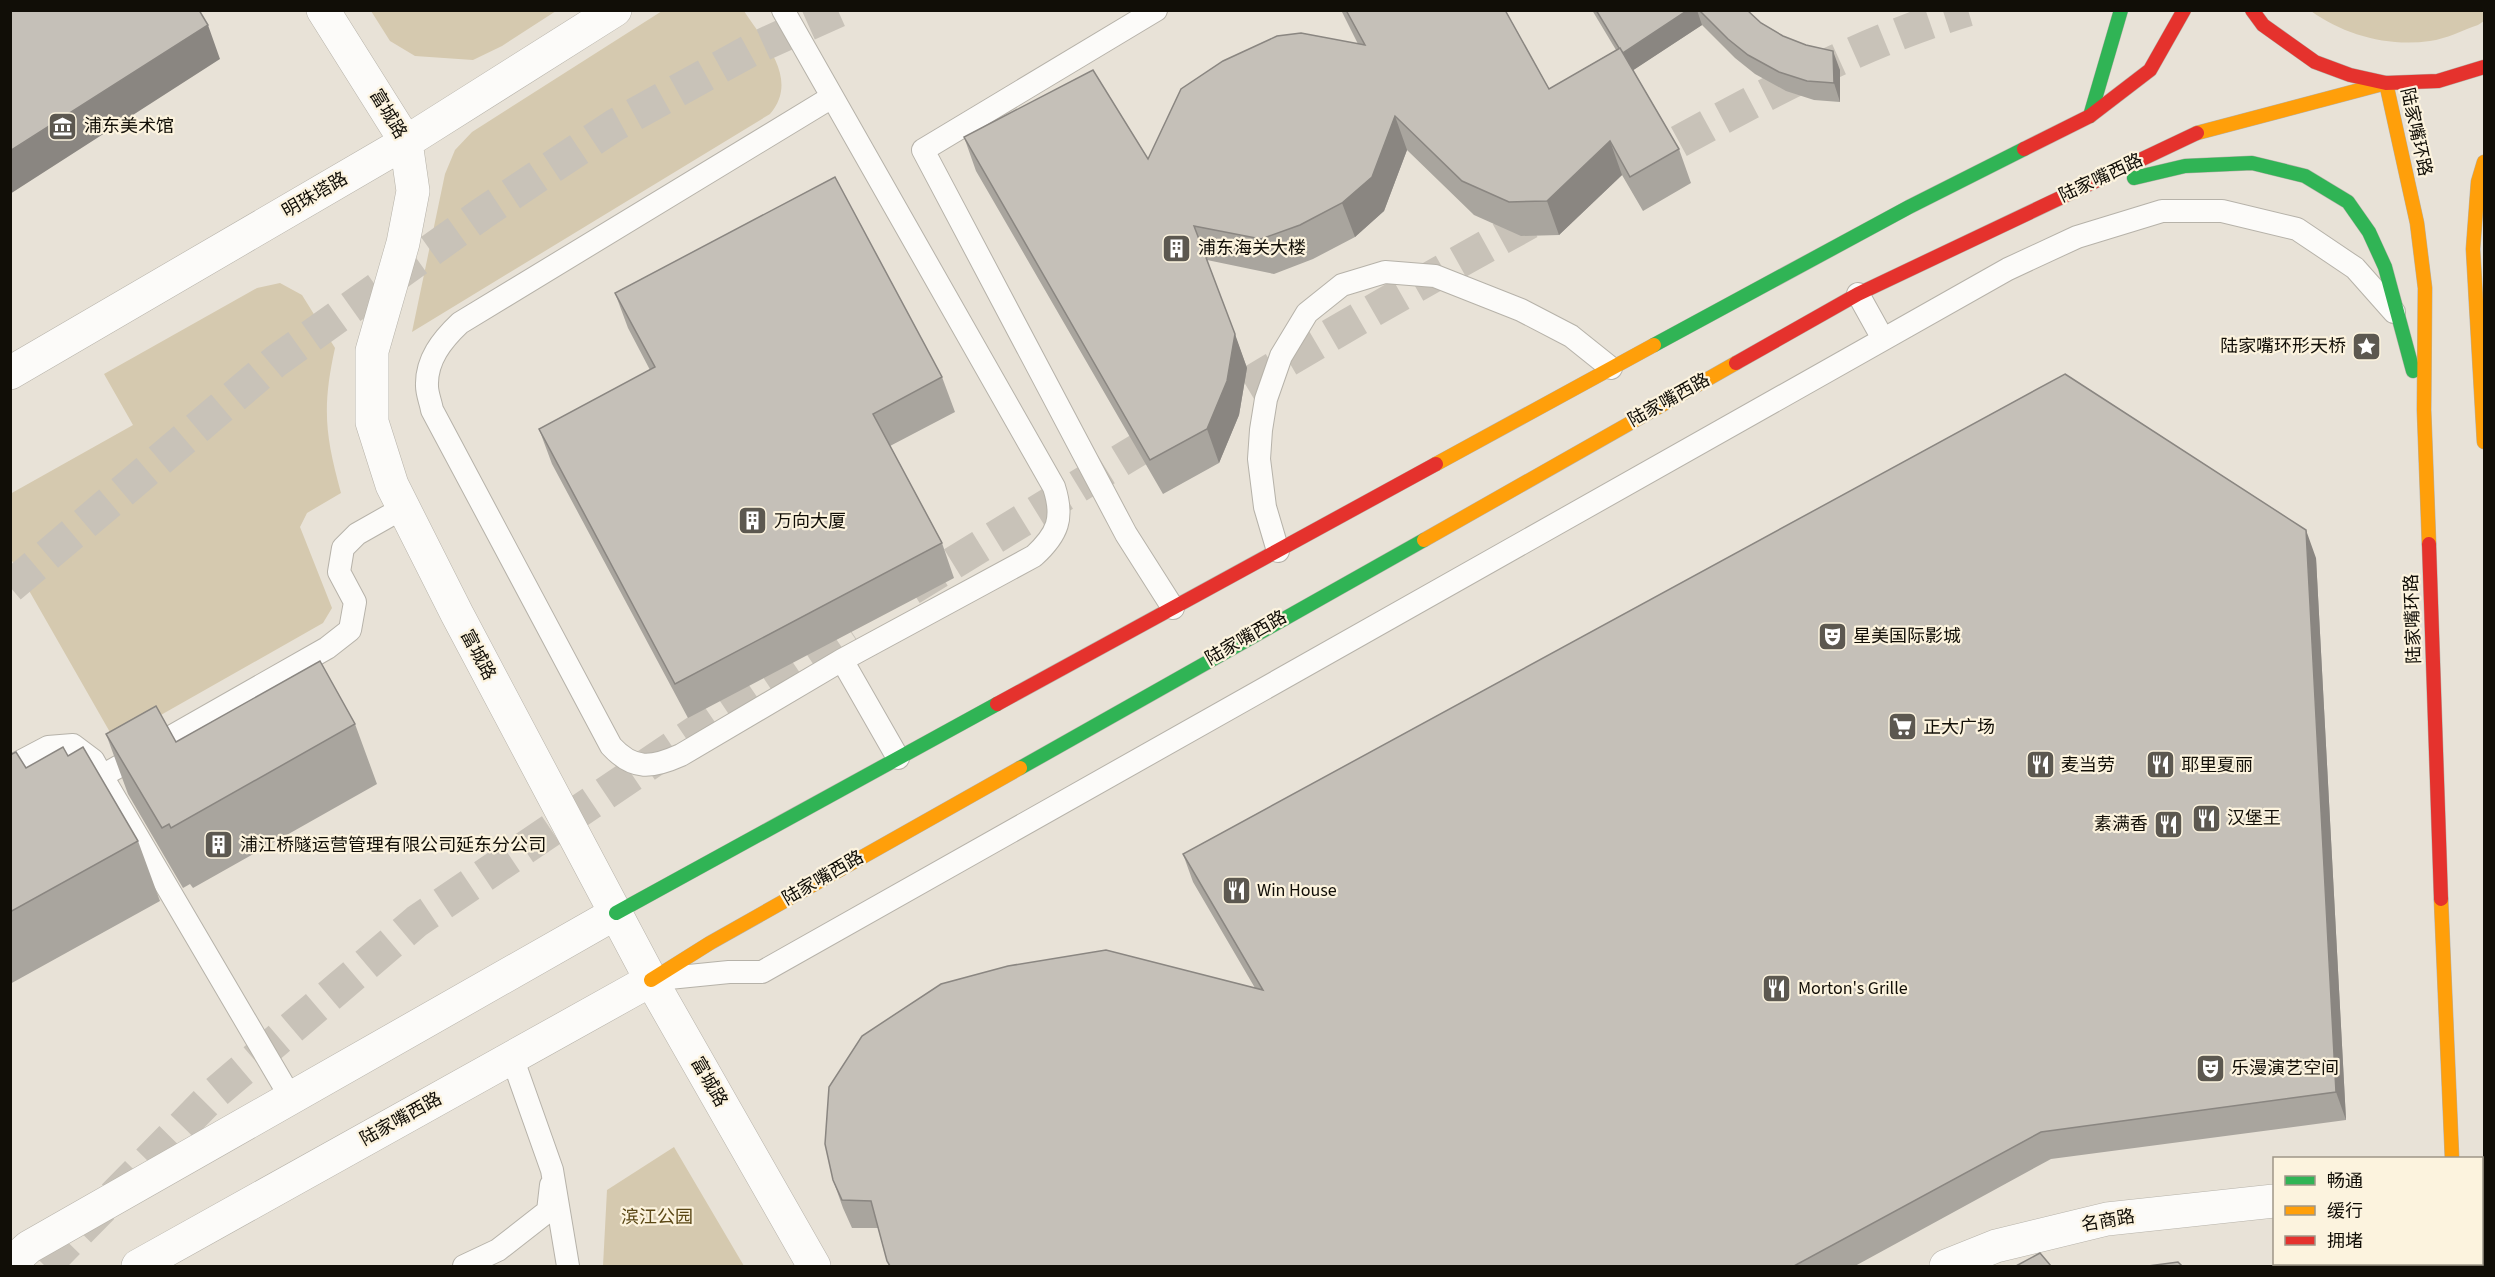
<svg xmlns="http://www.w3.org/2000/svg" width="2495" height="1277" font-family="'Source Sans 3','Noto Sans SC',sans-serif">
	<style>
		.green { fill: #d5c9af }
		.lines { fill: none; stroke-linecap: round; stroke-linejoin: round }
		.highway-tunnel { stroke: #c8c2b8; stroke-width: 33; stroke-dasharray: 33 16; stroke-linecap: butt }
		.lane-casing { stroke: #b6b2a9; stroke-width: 24 }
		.street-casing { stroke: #b6b2a9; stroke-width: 34 }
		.fast-casing { stroke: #b6b2a9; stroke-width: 15 }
		.slow-casing { stroke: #b6b2a9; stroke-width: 15 }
		.jam-casing { stroke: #b6b2a9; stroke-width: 15 }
		.lane { stroke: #fcfbf9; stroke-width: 22 }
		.street { stroke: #fcfbf9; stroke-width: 33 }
		.fast { stroke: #30b455; stroke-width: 14 }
		.slow { stroke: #ff9f0a; stroke-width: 14 }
		.jam { stroke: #e5322d; stroke-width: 14 }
		.wall { fill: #a9a59e }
		.shaded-wall { fill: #8a8681 }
		.building { fill: #c5c0b8; stroke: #8a8681; stroke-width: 1.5 }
		.labels { text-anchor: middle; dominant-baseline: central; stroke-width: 4.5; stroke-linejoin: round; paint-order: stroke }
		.street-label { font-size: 18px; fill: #110e07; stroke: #fcf3de }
		.poi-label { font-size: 18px; fill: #110e07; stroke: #fcf3de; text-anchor: start }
		.park-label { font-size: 18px; fill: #5a4715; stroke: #fcf3de }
	</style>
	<rect width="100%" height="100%" fill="#e8e2d7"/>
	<path class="green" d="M371,11H556L502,46L473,60L415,56L390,41Z
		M662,11H744C764,42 800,79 770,114L412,332L445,174L455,150L472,132Z
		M2311,11H2484V21L2478,25C2463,30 2446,39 2430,41C2388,47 2344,35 2311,11Z
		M280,283L302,295L335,348C322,407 325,435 341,493L307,513L300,527L332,608L323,623L115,741L11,559L10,494L133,425L104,374L257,288Z
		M674,1147L744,1266H603L607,1190Z"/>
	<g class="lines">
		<path class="highway-tunnel" d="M1636,165C1742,107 1851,45 1968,10
			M10,587L276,361L483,213L615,125L751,50L840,10
			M911,589C1122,459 1333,329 1551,211
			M45,1266L214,1094L417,921L849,628"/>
		<defs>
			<path id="lane" d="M783,10L1054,487C1064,518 1058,534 1034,556L842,660L898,758
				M1156,10L923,150L1126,534L1173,608
				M832,97L460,323C442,340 426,360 427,386C427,394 431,403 432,410L611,746C634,771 652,768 681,755L842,660
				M1858,294L1883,339
				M1278,551L1265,507L1259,459L1261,430L1266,399L1281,356L1307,313L1342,285L1385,272L1435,276L1521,310L1571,336L1611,368
				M10,767L48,747L73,745L93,760L102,776
				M659,979L729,972H762L2008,269L2077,237L2162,211H2222L2297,229L2355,268L2394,312
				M512,1057L552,1170L568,1266
				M291,1098L102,776L327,648L350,630L355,602L339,572L343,548L357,534L403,508
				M464,1266L498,1250L548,1211L551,1185"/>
			<path id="street" d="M323,10L406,142L413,191L403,243L372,351V422L392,485L457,614L651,980L814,1266
				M10,373L406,142L615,10
				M2482,1181H2484
				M10,1264L29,1247L616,913
				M138,1266L651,980
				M1946,1266L1996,1246L2107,1219L2274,1201"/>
			<path id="fast" d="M2090,116L2121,10
				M2134,178L2185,166L2252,163L2305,176L2348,202L2369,232L2385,267L2413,371
				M1654,345L1909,207L2024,149
				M1020,768L1424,540
				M616,913L997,704"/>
			<path id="slow" d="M2386,83L2417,223L2425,288L2424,410L2429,544
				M2197,133L2386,83
				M2484,162L2478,182L2473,249L2484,442
				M1436,464L1654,345
				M1424,540L1736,363
				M2441,899L2452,1158
				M651,980L710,943L1020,768"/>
			<path id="jam" d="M2252,10L2263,25L2315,62L2350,75L2386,83L2438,81L2484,67
				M2024,149L2090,116L2150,70L2184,10
				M1736,363L1858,294L2197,133
				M2429,544L2441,899
				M997,704L1436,464
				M2462,1264V1266"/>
		</defs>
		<use href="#lane" class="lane-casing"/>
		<use href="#street" class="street-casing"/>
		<use href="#fast" class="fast-casing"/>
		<use href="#slow" class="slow-casing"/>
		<use href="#jam" class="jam-casing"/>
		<use href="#lane" class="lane"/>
		<use href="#street" class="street"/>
		<use href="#fast" class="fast"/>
		<use href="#slow" class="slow"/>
		<use href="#jam" class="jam"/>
	</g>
	<path class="wall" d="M1341,10H1505L1549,89L1616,50L1592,10H1747L1761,23L1840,70V102L1814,100L1786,91L1755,74L1735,58L1702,25L1633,70L1679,149L1691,183L1643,211L1622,175L1559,235L1521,236L1474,215L1407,150L1384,211L1355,237L1313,259L1274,274L1207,260L1247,368L1239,415L1219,463L1163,494L976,171L964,137L1148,159L1358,44Z
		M615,293L942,377L955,412L890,446L942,543L954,578L688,718L552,464L539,429L650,370L628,328Z
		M2316,558L2346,1120L2051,1159L1855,1266H889L878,1228H852L843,1208L833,1180L1255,988L1193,882L1183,854Z
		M355,724L377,784L193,888L190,884L183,888L128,794L106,734L176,742Z
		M10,755L26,768L68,756L138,841L160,901L10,984Z"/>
	<path class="shaded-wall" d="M1688,10H1697L1702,25L1629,73L1622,54Z
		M208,25L220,59L10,194V151Z
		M1833,51L1840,70V102L1834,83Z
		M1395,116L1407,150L1384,211L1355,237L1342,203Z
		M1610,141L1622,175L1559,235L1547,201Z
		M1235,334L1247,368L1239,415L1219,463L1207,429Z
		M2306,530L2316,558L2346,1120L2336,1092Z"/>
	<path class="building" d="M10,10H199L208,25L10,151Z
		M1346,10H1505L1549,89L1620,48L1679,149L1630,177L1610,141L1547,201L1509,202L1462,181L1395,116L1372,177L1342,203L1300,225L1261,239L1194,226L1235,334L1227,381L1207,429L1150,460L964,137L1093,70L1148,159L1181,89L1223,61L1277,36L1301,33L1365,45Z
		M1596,10H1688L1623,53L1620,48H1619Z
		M1699,10H1747L1761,23L1783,36L1806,45L1833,51L1834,83L1807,81L1779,72L1748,55L1728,39Z
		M835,177L942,377L873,414L942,543L675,684L539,429L655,367L615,293Z
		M2065,374L2306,530L2336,1092L2041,1132L1794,1266H890L887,1261L871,1201L842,1200L833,1180L825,1144L829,1087L862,1036L941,984L1008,966L1106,950L1263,990L1183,854Z
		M320,661L355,724L171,828L169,824L162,828L106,734L156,706L176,742Z
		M63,747L68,756L83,747L138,841L10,912V755L16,752L26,768Z
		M2040,1253L2051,1266H2016Z
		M2178,1262L2182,1266H2148Z"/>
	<defs>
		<symbol id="museum-square" viewBox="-11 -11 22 22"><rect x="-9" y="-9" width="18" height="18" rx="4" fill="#5c5850" stroke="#fcf3de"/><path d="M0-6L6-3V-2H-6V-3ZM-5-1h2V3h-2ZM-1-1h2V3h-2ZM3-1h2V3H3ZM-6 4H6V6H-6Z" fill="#fff"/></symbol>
		<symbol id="building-square" viewBox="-11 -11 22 22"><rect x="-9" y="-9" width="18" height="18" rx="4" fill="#5c5850" stroke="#fcf3de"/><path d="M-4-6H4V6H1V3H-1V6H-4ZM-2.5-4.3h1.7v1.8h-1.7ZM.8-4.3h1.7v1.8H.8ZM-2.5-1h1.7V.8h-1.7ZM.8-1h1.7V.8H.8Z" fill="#fff"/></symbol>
		<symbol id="sight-square" viewBox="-11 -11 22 22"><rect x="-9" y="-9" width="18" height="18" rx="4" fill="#5c5850" stroke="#fcf3de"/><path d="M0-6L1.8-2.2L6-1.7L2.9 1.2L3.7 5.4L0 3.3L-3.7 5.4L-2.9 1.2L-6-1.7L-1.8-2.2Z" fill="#fff"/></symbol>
		<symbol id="theatre-square" viewBox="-11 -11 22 22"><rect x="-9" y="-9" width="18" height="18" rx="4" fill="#5c5850" stroke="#fcf3de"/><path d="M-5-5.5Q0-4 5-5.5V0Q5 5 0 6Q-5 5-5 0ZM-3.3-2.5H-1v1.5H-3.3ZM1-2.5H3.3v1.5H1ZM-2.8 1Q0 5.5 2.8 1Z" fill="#fff"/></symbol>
		<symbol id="supermarket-square" viewBox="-11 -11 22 22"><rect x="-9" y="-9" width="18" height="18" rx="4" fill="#5c5850" stroke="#fcf3de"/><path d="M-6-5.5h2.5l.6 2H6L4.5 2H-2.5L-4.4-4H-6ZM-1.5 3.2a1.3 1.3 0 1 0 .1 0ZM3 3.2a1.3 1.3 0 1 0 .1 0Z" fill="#fff"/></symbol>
		<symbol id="restaurant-square" viewBox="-11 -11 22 22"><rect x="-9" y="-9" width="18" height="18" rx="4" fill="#5c5850" stroke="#fcf3de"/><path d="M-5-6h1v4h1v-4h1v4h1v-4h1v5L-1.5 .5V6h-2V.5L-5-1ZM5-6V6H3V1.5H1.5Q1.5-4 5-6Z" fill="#fff"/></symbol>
	</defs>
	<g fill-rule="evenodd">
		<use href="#museum-square" x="46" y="110" width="33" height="33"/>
		<use href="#building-square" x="1160" y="232" width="33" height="33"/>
		<use href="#sight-square" x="2350" y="330" width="33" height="33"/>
		<use href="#building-square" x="736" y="504" width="33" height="33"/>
		<use href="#theatre-square" x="1816" y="620" width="33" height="33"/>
		<use href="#supermarket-square" x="1886" y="710" width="33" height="33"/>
		<use href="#restaurant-square" x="2024" y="748" width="33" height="33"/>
		<use href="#restaurant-square" x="2144" y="748" width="33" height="33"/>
		<use href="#restaurant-square" x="2190" y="802" width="33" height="33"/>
		<use href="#restaurant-square" x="2152" y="808" width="33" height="33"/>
		<use href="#building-square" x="202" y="828" width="33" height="33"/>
		<use href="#restaurant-square" x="1220" y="874" width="33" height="33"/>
		<use href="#restaurant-square" x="1760" y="972" width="33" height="33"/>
		<use href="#theatre-square" x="2194" y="1052" width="33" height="33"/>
	</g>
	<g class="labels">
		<g class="street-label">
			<text transform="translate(388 114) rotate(59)">富城路</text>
			<text transform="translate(2416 132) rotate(78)">陆家嘴环路</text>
			<text transform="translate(2101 178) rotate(-25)">陆家嘴西路</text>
			<text transform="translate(315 195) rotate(-30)">明珠塔路</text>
			<text transform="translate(1669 400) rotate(-29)">陆家嘴西路</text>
			<text transform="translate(2413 619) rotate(-92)">陆家嘴环路</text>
			<text transform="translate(1246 638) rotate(-30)">陆家嘴西路</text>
			<text transform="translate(478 655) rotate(62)">富城路</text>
			<text transform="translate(823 878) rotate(-30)">陆家嘴西路</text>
			<text transform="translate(709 1082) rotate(60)">富城路</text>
			<text transform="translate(401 1119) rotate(-29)">陆家嘴西路</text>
			<text transform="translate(2108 1221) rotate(-10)">名商路</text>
		</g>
		<g class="poi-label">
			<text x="84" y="126">浦东美术馆</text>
			<text x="1198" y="248">浦东海关大楼</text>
			<text x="2346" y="346" text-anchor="end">陆家嘴环形天桥</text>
			<text x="774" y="521">万向大厦</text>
			<text x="1853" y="636">星美国际影城</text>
			<text x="1923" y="727">正大广场</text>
			<text x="2061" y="765">麦当劳</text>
			<text x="2181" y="765">耶里夏丽</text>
			<text x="2227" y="818">汉堡王</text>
			<text x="2148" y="824" text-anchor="end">素满香</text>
			<text x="240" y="845">浦江桥隧运营管理有限公司延东分公司</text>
			<text x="1257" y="890">Win House</text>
			<text x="1798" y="988">Morton's Grille</text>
			<text x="2231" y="1068">乐漫演艺空间</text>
		</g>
		<g class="park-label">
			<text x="657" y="1217">滨江公园</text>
		</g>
	</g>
	<rect width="2495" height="1277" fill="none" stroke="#110e07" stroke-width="24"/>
	<rect x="2273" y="1157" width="210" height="108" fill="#fcf3de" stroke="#9e9788" stroke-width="1.5"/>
	<rect x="2285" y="1176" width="30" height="9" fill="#30b455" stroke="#9e9788" stroke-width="1.5"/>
	<text x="2327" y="1187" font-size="18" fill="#110e07">畅通</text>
	<rect x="2285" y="1206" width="30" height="9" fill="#ff9f0a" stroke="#9e9788" stroke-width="1.5"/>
	<text x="2327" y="1217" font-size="18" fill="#110e07">缓行</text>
	<rect x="2285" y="1236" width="30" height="9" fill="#e5322d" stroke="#9e9788" stroke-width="1.5"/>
	<text x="2327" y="1247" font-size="18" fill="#110e07">拥堵</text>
</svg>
